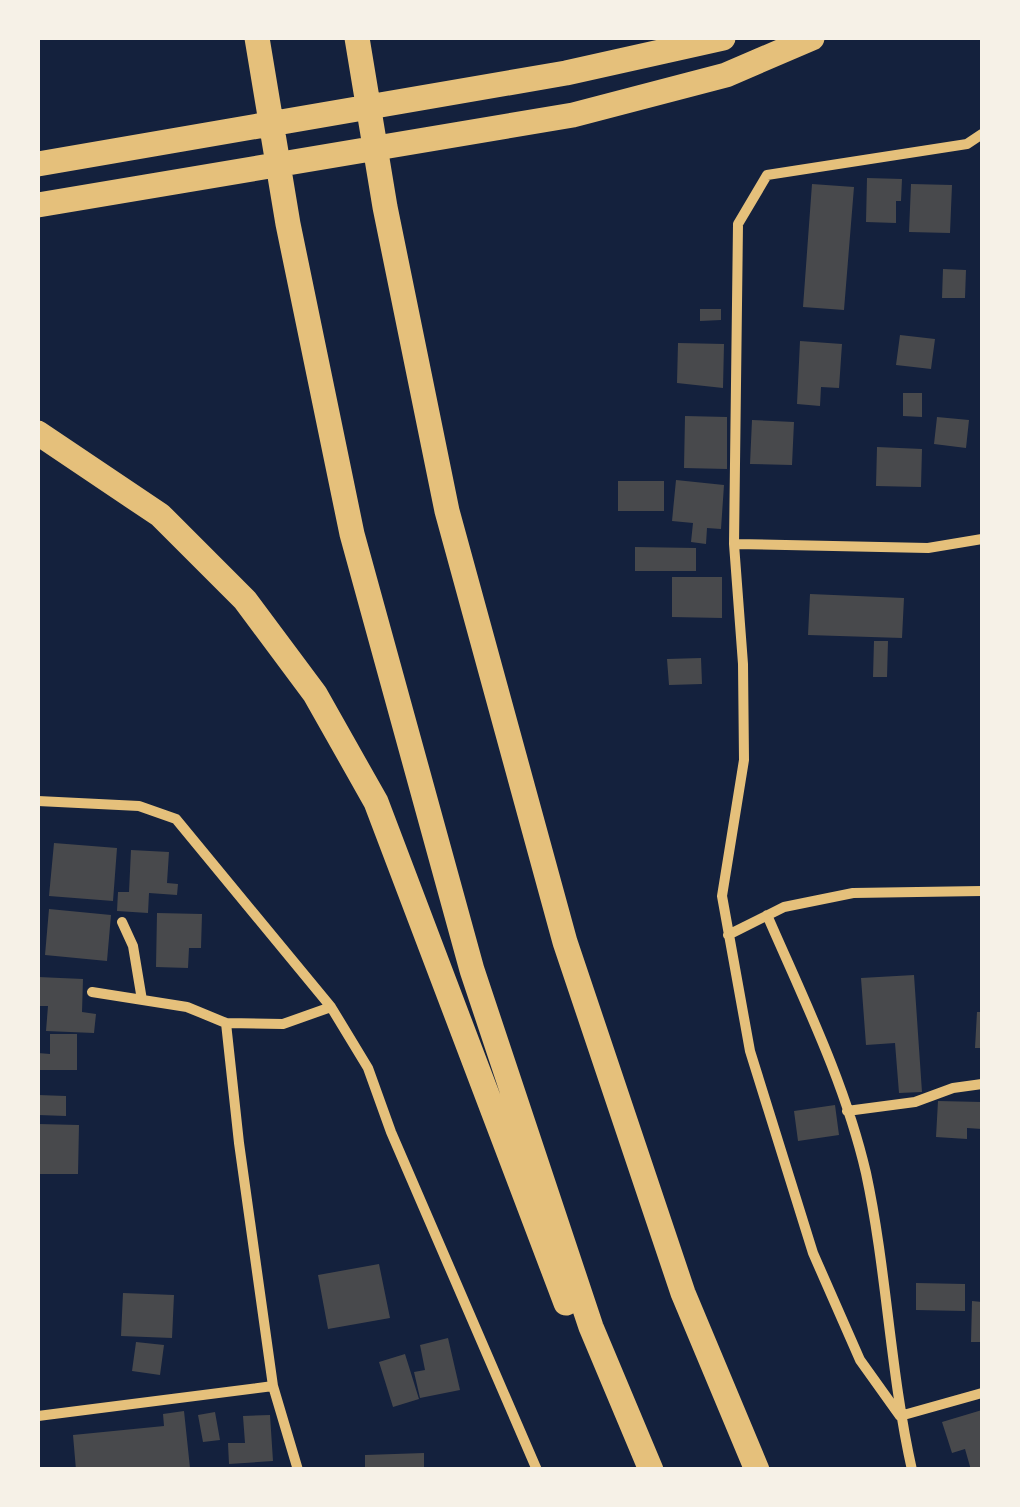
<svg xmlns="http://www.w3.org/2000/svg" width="1020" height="1507" font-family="Commissioner,sans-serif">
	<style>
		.building { fill: #48494c }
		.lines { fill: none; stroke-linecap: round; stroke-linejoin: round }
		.minor { stroke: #e5c07b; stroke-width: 10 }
		.motorway { stroke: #e5c07b; stroke-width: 25 }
	</style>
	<rect width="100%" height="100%" fill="#14213d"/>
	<path class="building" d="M867,178L902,179L901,201H896V223L866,222Z
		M812,184L854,187L844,310L803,307Z
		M911,184L952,185L950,233L909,232Z
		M943,269L966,270L965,298H942Z
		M700,309H721V320L700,321Z
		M900,335L935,339L931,369L896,365Z
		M800,341L842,344L839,388L821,387L820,406L797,404Z
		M678,343L724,344L723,388L677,383Z
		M903,393H922V417L903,416Z
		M685,416L727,417V469L684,468Z
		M937,417L969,420L966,448L934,444Z
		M752,420L794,422L792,465L750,464Z
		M877,447L922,449L921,487L876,486Z
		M676,480L724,485L721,529L707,528L706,544L691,542L693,523L672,521Z
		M618,481H664V511H618Z
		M635,547L696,548V571H635Z
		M672,577H722V618L672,617Z
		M810,594L904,598L902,638L808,635Z
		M874,641H888L887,677H873Z
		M701,658L702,684L669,685L667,659Z
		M54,843L117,848L113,901L49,896Z
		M131,850L169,852L167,883L178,884L177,895L149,893L148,913L117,911L118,892H129Z
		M49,909L111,915L107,961L45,955Z
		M157,913L202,914L201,948H189L188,968L156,967Z
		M914,975L922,1092L899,1093L895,1043L866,1045L861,978Z
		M38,977L83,979L82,1012L96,1014L94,1033L46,1031L48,1006H38Z
		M977,1012H982V1048H975Z
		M50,1034H77V1070H38V1053L50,1054Z
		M38,1095L66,1096V1116L38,1115Z
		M938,1101L982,1102V1129L967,1128V1139L936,1137Z
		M835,1105L839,1135L798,1141L794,1111Z
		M38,1124L79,1125L78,1174H38Z
		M379,1264L390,1318L328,1329L318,1275Z
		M916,1283L965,1284V1311L916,1310Z
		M123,1293L174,1295L172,1338L121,1336Z
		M972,1301L982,1302V1342H971Z
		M448,1338L460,1390L420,1398L414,1372L425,1370L420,1345Z
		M136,1342L164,1345L160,1375L132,1371Z
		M405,1354L419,1399L393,1407L379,1362Z
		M982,1410V1470H971L965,1449L952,1453L942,1422Z
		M184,1411L190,1468L76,1470L73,1435L164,1426L163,1414Z
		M215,1412L220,1440L203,1442L198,1415Z
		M270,1415L273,1461L229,1464L228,1443H245L243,1416Z
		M424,1453V1470H365V1455Z"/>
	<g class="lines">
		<path class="minor" d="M982,134L967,144L767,175L738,224L734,544L743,664L744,760L722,896L750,1051L813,1253L860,1360L900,1416L982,1393
			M734,544L928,548L982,539
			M38,801L139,806L176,819L331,1007L368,1068L391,1132L537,1470
			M767,915C804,1000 845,1083 866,1173C887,1271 890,1372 912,1470
			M122,922L133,946L142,1000
			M728,935L784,907L853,893L982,891
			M92,992L187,1007L226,1023L283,1024L331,1007
			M226,1023L239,1143L273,1386L298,1470
			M847,1111L915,1102L953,1088L982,1084
			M38,1416L273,1386"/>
		<path class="motorway" d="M257,38L288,224L352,534L472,970L591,1327L651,1470
			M357,38L385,207L447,511L565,942L683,1293L757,1470
			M38,164L566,73L723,38
			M38,205L573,115L726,75L812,38
			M38,433L160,515L245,600L315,694L376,802L566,1303"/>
	</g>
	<rect width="1020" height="1507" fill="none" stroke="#f6f1e7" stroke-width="80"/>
</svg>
